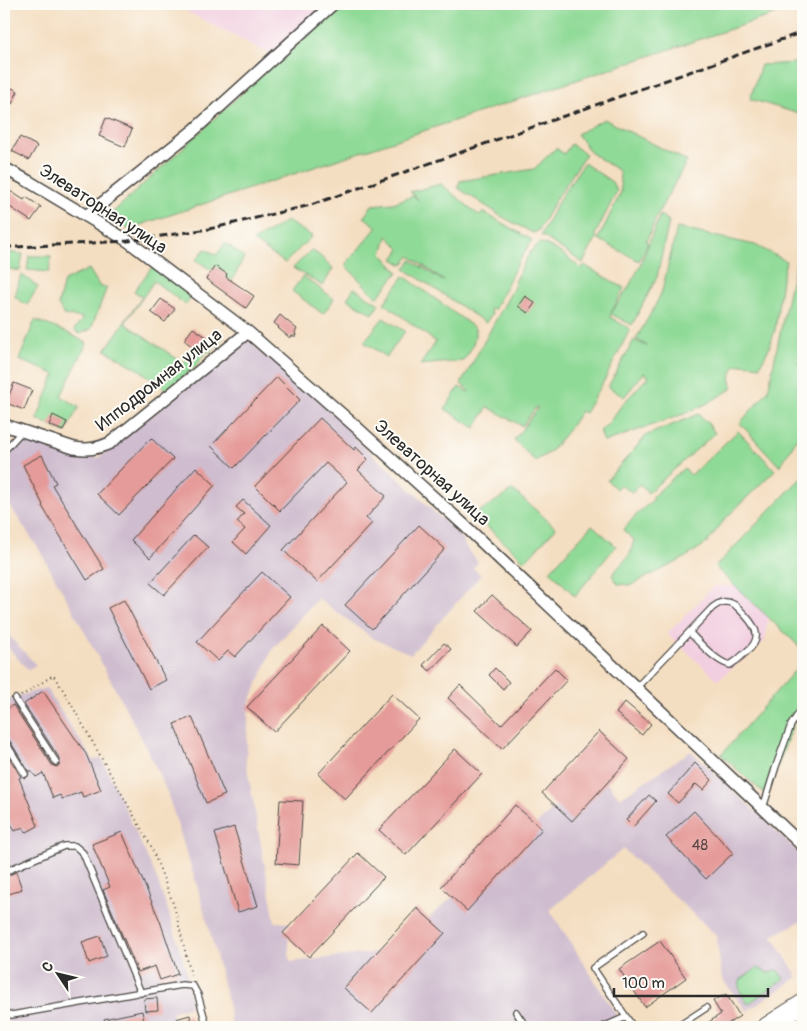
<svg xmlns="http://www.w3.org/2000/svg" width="807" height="1031" font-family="Pangolin,sans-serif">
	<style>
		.built { fill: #f2cfe0 }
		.industrial { fill: #cfbdcf }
		.green { fill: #90da97; stroke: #5e8261 }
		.building { fill: #e59b99 }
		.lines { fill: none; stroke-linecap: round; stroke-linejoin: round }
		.service-casing { stroke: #494642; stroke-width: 8 }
		.minor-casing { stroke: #494642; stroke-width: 14 }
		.trunk-casing { stroke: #494642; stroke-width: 21 }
		.path { stroke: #494642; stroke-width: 2; stroke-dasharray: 1 4; stroke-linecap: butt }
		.service { stroke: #fff; stroke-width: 5.5 }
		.minor { stroke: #fff; stroke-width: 11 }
		.trunk { stroke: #fff; stroke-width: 19 }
		.rail { stroke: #2b2b2b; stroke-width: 3; stroke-dasharray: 8 4; stroke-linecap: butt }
		.labels { text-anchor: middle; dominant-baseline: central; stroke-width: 4; stroke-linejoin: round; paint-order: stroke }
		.number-label { font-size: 15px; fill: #5a4746 }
		.street-label { font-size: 18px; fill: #2b2b2b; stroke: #fdfcf7 }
	</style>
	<rect width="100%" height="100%" fill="#fdfcf7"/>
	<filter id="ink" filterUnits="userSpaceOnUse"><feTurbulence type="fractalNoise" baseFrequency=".02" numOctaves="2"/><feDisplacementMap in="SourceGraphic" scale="10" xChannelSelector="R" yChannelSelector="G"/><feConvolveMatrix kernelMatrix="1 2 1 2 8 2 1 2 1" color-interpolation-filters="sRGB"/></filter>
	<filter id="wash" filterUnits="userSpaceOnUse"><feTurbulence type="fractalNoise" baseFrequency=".0096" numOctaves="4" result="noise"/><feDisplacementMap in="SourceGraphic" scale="20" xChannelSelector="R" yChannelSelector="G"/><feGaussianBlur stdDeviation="1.12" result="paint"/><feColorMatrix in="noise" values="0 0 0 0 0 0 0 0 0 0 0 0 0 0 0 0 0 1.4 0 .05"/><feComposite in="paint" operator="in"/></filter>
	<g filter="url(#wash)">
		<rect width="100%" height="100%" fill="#f4dec1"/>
		<path class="built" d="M172,4H342L279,59Z
			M714,586H736L768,617L765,641L718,680L667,634Z"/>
		<path class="industrial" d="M248,339L263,354L276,362L300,383L351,430L354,434L353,436L458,534H459L463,539L465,546L478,562L473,568L481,575L411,654L372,638L318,598L272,650L249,704L246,762L275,922L290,923L284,929L288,933L290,962L391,951L597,771L620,798L691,751L803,856V920L772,936L798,977L747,1011L722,979L716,935L623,849L550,910L624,1027H232L228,1004L215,951L198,889L167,792L146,746L69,603L40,551L4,497V456L22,435L98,458Z
			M4,630L36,665L28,670L4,643Z
			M46,688L93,760L102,759L155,874L169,913L187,973L191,1006L172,1012L175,1026L168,1027H4V793L37,780L4,791V700Z"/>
		<path class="green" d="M342,4H803V5L128,229L110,215L279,59Z
			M795,63L803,64V115L750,99L761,65Z
			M604,119L687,161L658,213L646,242L648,243L639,261L598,239L621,192L619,171L591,153L577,134Z
			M571,144L586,154L555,201L538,231L533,233L497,214V213L458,188L460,181L534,169L556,148L564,154Z
			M584,163L612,182L617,191L595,235L597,237L583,263L541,235L560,198Z
			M441,184L480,216L483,212L532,240L514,270L494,310L491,309L490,312L492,313L486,323L405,269L411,260L443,281H444L410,256L403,265L393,259L400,249L387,236L382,254L398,272L377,298L345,265L377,227L364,217L372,205L393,203L413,196L419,200L410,192Z
			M660,215L669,221L657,277L632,325L611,314L610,317L630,329L605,379L585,413L581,411L566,433L550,452L535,461L514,440L538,408L536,407L522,426L488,407L475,428L445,409L459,387L468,392L469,391L461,384L515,285V282C522,269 527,251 540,243C550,244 574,261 581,269L584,265L624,288L611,313L628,288L639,268Z
			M287,221L312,236L285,263L253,241Z
			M677,228L755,245L786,261L782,279L775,330L769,348L760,366L744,364L735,366L730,378L733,388L706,404L684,414L604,442L600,431L608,424L621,406L644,381L648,379V376L644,373L624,397L608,387L634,340L646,346H647L636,339L655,306L662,291Z
			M225,243L244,257L231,283L196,260L205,249L217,255Z
			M311,250L319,255L333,268L323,286L293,268Z
			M4,252L23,254L20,271L4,268Z
			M29,256H51L49,272L27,270Z
			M797,259L803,260V359L797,363L803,365V428L784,460L779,466L740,423L768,391L790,286Z
			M152,267L192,296L186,305L154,281L125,323L183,363L218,332L224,337L211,351L207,352L201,358L199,363L168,391L140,370L105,350L142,297L134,291Z
			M89,269L100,287H107L91,329L80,334L74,330L83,318L64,315L58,305L64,281Z
			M21,274L38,287L27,305L15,297Z
			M303,276L334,299L323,314L292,291Z
			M404,276L475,328C476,341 471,351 463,361L420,365L436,342L384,303Z
			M354,288L379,304L373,314L347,299Z
			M383,318L405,331L387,357L364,342Z
			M35,320L66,332L87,343L61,396L79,407L65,433L37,419L55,374L19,360Z
			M699,414L707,422L715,433L648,493L640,484L632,492L620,485L616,489L607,480L647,435Z
			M738,431L775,470L725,519L707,543L681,560L631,585L618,584L612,575L630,554L634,540L623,530L637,514L654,499L652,497L684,468L691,475Z
			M803,476V650L715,567Z
			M513,490L556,528L525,561L474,515Z
			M592,525L616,546L575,596L550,571Z
			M803,661V704L795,719L767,796L721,755Z
			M757,968L769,973L777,969L784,979L748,1004L739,989L740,980Z"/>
		<g id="blocks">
			<path class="building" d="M4,84L18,91L12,104L4,101Z
				M106,118L132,129L125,147L99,136Z
				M20,137L37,146L29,160L12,151Z
				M4,187L24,200L26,197L41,207L31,221L4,203Z
				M215,266L227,274L226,277L254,296L246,308L206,279Z
				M525,296L535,303L528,313L518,306Z
				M161,299L175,309L165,322L151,312Z
				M280,315L297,329L295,332L296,336H292L290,338L278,328L279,327L274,323Z
				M193,328L208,338L198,351L184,340Z
				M277,377L300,400L234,468L211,446Z
				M14,383L32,390L24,410L6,403Z
				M53,415L67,422L63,431L49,425Z
				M320,418L354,450L356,447L368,459L358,470L386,496L366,518L372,523L317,582L283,550L347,482L326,463L280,511L255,486Z
				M151,438L173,459L119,515L97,494Z
				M42,455L56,483L52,485L104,569L87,580L42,506L43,505L23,465Z
				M196,467L215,485L150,558L131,540Z
				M243,500L271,525L246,554L233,542L245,529L237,522L244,514L236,507Z
				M419,525L445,549L372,629L345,605Z
				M194,535L208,547L164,595L150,583Z
				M262,572L290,597L235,657L228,651L218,661L197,642Z
				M492,595L532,631L517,647L477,611Z
				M124,600L166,680L149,689L108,608Z
				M323,626L350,651L274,732L247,707Z
				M444,643L451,649L430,671L423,665Z
				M495,668L509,682L503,689L489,675Z
				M555,668L567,680L502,749L448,698L460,685L501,725Z
				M43,691L86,754L101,790L83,797L81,792L62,799L60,795L53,798L43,773L36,777L31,771L29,772L8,738L4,735V711L13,705L52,765L56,767L60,765V759L24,704Z
				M392,694L419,719L345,799L318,774Z
				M625,702L651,724L642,735L616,713Z
				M192,717L225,795L206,803L174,724Z
				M599,731L629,759L572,821L542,793Z
				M4,749L21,777L19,778L38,826L27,832L26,831H25L23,827L15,831L10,822H9L4,810Z
				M455,749L482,774L406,855L379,830Z
				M695,763L712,780L703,790L696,784L678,803L668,794Z
				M649,795L656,801L633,827L626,820Z
				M280,800L303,801L299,865L276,863Z
				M515,805L542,829L467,911L441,887Z
				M694,811L733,853L706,879L666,837Z
				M234,827L258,906L238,912L215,833Z
				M122,832L160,921L178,974L160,980L155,966L138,972L103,890L110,887L92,844Z
				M358,853L384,877L309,957L283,933Z
				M16,872L22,889L4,896V877Z
				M417,908L445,933L372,1013L344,988Z
				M100,936L107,956L89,963L82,942Z
				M660,941L686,978L645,1007L619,969Z
				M726,994L740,1016L723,1027H701L721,1014L713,1001Z
				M157,998L158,1010L145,1011L144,999Z
				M142,1011L145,1027H106L104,1019Z
				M190,1015L192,1025L184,1027H178L176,1019Z"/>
		</g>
	</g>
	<g filter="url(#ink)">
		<use href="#blocks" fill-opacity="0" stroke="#494642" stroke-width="1"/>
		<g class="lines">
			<defs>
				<path id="service" d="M4,451L22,431
					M636,688L712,608C716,605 720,601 726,602C734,602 739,609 745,615C758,629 762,640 745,653C740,658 735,662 730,665C716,662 699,642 689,632
					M15,699L56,762
					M4,740L25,774
					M763,808L776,766L791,725L803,707
					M4,872L64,846H75L83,853L141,993
					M516,1012L526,1027
					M4,1013L12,1015L182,985L193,986L198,995L207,1027
					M603,1027L626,1017
					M633,1027L593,968L643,933
					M677,1027L706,1008"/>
				<path id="minor" d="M4,168L28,181L128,241L248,332L354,425L464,525L803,846
					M86,216L194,130L333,4
					M4,425L74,448C89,450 96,449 110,443L248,332"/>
				<path id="trunk" d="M767,1027L803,1004"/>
			</defs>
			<use href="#service" class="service-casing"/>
			<use href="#minor" class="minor-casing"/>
			<use href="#trunk" class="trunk-casing"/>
			<path class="path" d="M21,696L40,684L53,675L65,693L151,846L174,906L192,979"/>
			<use href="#service" class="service"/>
			<use href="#minor" class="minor"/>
			<use href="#trunk" class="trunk"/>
			<path class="rail" d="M4,247H17L128,241L209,229L311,205L803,32"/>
		</g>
	</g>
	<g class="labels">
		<g class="number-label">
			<text x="700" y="845">48</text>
		</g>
		<g class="street-label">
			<text transform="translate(103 209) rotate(33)">Элеваторная улица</text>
			<text transform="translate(159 380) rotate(-38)">Ипподромная улица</text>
			<text transform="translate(432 473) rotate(42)">Элеваторная улица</text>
		</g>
	</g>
	<rect width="807" height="1031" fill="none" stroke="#fdfcf7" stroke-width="20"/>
	<g transform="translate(58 974) rotate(305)" stroke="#fdfcf7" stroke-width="4" paint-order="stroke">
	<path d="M0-4L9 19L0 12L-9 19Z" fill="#2b2b2b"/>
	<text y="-8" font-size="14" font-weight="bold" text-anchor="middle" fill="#2b2b2b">С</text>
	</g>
	<path d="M614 988v8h154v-8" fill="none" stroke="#2b2b2b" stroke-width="2.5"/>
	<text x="622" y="988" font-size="15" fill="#2b2b2b" stroke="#fdfcf7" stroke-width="4" paint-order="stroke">100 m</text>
</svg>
